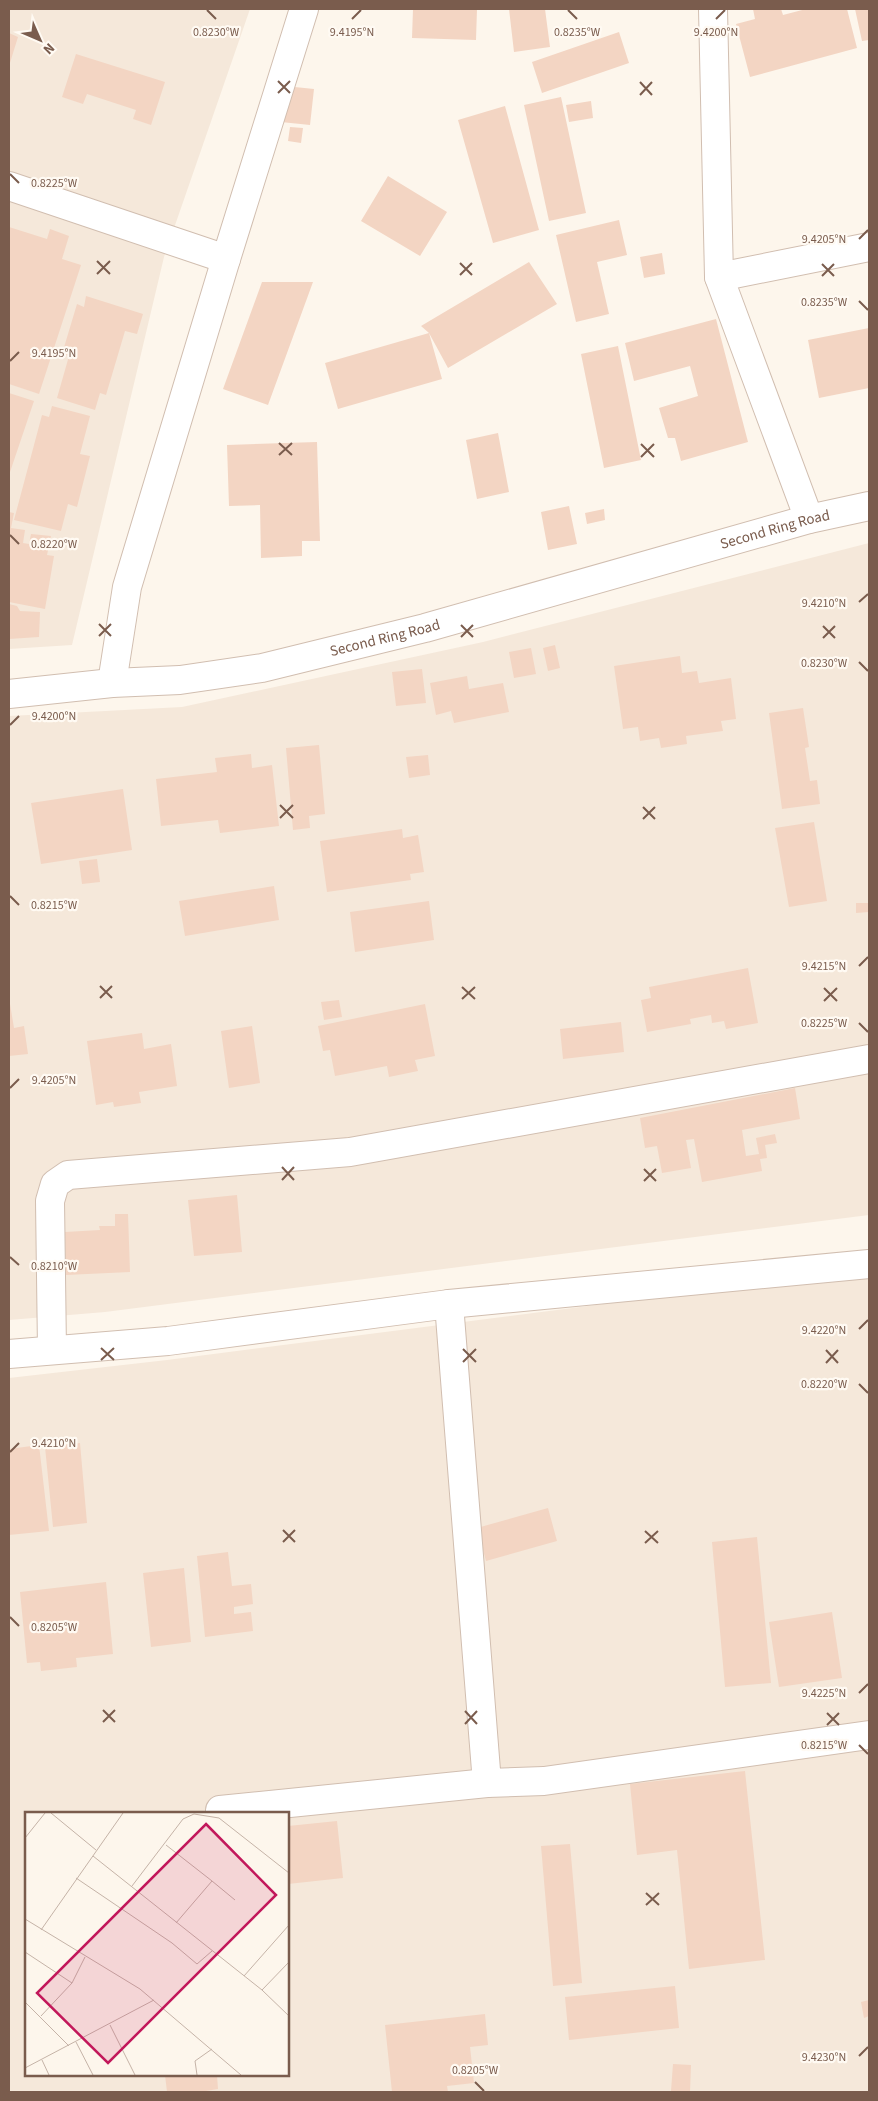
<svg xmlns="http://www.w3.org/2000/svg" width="878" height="2101" font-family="'Source Sans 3',sans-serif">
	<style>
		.residential { fill: #f5e8da; fill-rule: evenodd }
		.building { fill: #f3d5c3 }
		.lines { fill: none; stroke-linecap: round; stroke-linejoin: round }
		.minor-casing { stroke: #d1beb0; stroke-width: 30 }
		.minor { stroke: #fff; stroke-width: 28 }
		.ticks { fill: none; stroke: #7a5c4d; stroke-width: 2 }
		.labels { text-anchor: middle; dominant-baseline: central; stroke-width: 4.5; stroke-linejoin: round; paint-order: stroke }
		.street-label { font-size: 15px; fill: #7a5c4d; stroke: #fffaf3 }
		.inset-road { fill: none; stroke: #c5b3a7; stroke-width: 1 }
		.view { fill: #c2185b; fill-opacity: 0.15; stroke: #c2185b; stroke-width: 2.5 }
		.inset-edge { fill: none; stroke: #7a5c4d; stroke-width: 2.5 }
		.ticks-label { font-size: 12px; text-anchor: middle; fill: #7a5c4d; stroke: #fffaf3; stroke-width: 4.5; stroke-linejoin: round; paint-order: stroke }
	</style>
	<rect width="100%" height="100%" fill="#fdf6ec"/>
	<path class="residential" d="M9,9H250L164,257L72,645L9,649Z
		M869,543V1215L105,1312L9,1320V716L182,707L483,642Z
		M869,1270V2092H9V1378L167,1360ZM26,1814H288V2075H26Z"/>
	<path class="building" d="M413,9H477L476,40L412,38Z
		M509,9H545L550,47L514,52Z
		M753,9H781L783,15L806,9H847L857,48L750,77L736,24L755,19Z
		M855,9H869V40L862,41Z
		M619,32L629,63L542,93L532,62Z
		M9,33L18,37L9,66Z
		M76,54L165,82L151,125L133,119L136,110L87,94L83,104L62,97Z
		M285,86L314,89L310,125L281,122Z
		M561,97L586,213L549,221L524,105Z
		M591,101L593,118L569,122L566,105Z
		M505,106L539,230L493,243L458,120Z
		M290,127L303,128L301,143L288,141Z
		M388,176L447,212L420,256L361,221Z
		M619,220L627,255L597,262L609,314L576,322L556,235Z
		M9,227L47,239L50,229L69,236L62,259L81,265L39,394L9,384Z
		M662,253L665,274L644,278L640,257Z
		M529,262L557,304L448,368L429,333L442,379L338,409L325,363L429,333L421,326Z
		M262,282H313L268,405L223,389Z
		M86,296L143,314L137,334L125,331L106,395L100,393L95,410L57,398L69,356L62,354L77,304L84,307Z
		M716,319L748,442L681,461L675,438H668L659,408L698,396L690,366L634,381L625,343Z
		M869,328V388L819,398L808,340Z
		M618,346L641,460L604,468L581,354Z
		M9,393L34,401L9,475Z
		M52,406L90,416L80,454L90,456L77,507L68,504L61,531L14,520L42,415L49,417Z
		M498,433L509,492L477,499L466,440Z
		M317,442L320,541H302V556L261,558L260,505L229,506L227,445Z
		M569,506L577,544L548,550L541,512Z
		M604,509L605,520L587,524L585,513Z
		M9,512L14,513L11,528L25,530L23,543L29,544L31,534L51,536L47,555L54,556L45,609L9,602Z
		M9,604L17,606L20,611L40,612L39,637L9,639Z
		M555,645L560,668L548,671L543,648Z
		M531,648L536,674L514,678L509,652Z
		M680,656L682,673L697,671L699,683L731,678L736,719L721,721L723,731L686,736L687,744L661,748L659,738L640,741L638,727L623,729L614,666Z
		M422,669L426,703L396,706L392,672Z
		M467,676L469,689L503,683L509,712L454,723L451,711L436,715L430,683Z
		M803,708L809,747L805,748L810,781L817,780L820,804L782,809L769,713Z
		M319,745L325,814L309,816L310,828L293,830L286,748Z
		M251,754L252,768L272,765L279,826L220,833L218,820L161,826L156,779L217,772L215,758Z
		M428,755L430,775L409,778L406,757Z
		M123,789L132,850L41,864L31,803Z
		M814,822L827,901L789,907L775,828Z
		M402,829L403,838L418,835L424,872L410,874L411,880L327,892L320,841Z
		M97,859L100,882L82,884L79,861Z
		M274,886L279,920L185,936L179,901Z
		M429,901L434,940L355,952L350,912Z
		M856,903H869V912L856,913Z
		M748,968L758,1023L726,1029L724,1021L712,1023L711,1015L690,1019L691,1024L647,1032L641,1000L651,998L649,987Z
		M9,998L14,1028L24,1026L28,1054L9,1056Z
		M339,1000L342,1017L324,1020L321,1002Z
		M425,1004L435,1056L415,1060L418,1071L389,1077L387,1066L335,1076L330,1050L323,1051L318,1026Z
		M621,1022L624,1052L563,1059L560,1029Z
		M252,1026L260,1083L229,1088L221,1031Z
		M142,1033L144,1049L171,1044L177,1086L139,1092L141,1103L114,1107L113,1102L96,1105L87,1041Z
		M795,1088L800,1119L742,1130L746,1156L759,1154L756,1138L775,1134L777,1143L765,1145L767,1158L760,1159L762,1171L702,1182L694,1139L686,1140L691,1168L662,1173L657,1146L645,1148L640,1118Z
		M237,1195L242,1252L194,1256L188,1200Z
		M115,1214H128L130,1272L66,1275L65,1232L100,1230L99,1226H115Z
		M80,1443L87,1523L53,1527L45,1447Z
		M39,1445L49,1531L9,1535V1449Z
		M548,1508L557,1541L486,1561L477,1528Z
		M757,1537L771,1683L725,1687L712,1542Z
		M228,1552L232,1586L251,1584L253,1604L234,1607V1614L251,1612L253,1631L205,1637L197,1556Z
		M184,1568L191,1642L151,1647L143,1573Z
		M106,1582L113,1654L76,1658L77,1667L41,1671L40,1662L27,1663L20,1592Z
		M832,1612L842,1678L779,1687L769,1622Z
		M745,1771L765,1960L689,1969L677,1850L637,1855L630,1784Z
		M337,1821L343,1878L288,1884V1826Z
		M570,1844L582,1983L553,1986L541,1846Z
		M675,1986L679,2028L569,2040L565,1997Z
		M869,2000V2016L864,2018L861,2002Z
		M485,2014L488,2045L470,2047L474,2083L447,2086L448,2092H392L385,2025Z
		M673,2064L691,2065L690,2092L671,2091Z
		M165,2075H217L218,2089L200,2092H167Z"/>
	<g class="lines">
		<defs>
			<g id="minor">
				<path d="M713,9L719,277L809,519"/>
				<path d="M9,186L226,259"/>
				<path d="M719,277L869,247"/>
				<path d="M112,683L127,587L226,259L304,9"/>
				<path id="s1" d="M9,694L112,683L180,680L262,668L425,628L809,519L869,506"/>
				<path d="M449,1304L487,1783L544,1781L869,1735"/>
				<path d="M52,1350L50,1201L55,1184L68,1175L350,1152L869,1059"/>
				<path d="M9,1354L168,1341L449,1304L869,1264"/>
				<path d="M220,1810L487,1783"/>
			</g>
		</defs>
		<use href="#minor" class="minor-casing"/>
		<use href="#minor" class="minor"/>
	</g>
	<path class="ticks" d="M207,10L216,19M568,10L577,19M352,19L361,10M716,19L725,10M278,81L290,93M640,82L652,95M278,93L290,81M640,95L652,82M10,174L19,183M859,239L868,230M97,261L110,274M460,263L472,275M822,264L834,276M97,274L110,261M460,275L472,263M822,276L834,264M859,301L868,310M10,361L19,352M279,443L292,455M641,444L654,457M279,455L292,443M641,457L654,444M10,535L19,544M859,602L868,594M99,624L111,636M461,625L473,637M823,626L835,638M99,636L111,624M461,637L473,625M823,638L835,626M859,662L868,671M10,725L19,716M280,805L293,818M643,807L655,819M280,818L293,805M643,819L655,807M10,896L19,905M859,966L868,957M100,986L112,998M462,987L475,999M824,988L837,1001M100,998L112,986M462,999L475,987M824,1001L837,988M859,1023L868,1032M10,1088L19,1079M282,1167L294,1180M644,1169L656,1181M282,1180L294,1167M644,1181L656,1169M10,1257L19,1265M859,1329L868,1320M101,1348L114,1360M463,1349L476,1362M826,1350L838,1363M101,1360L114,1348M463,1362L476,1349M826,1363L838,1350M859,1384L868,1393M10,1452L19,1443M283,1530L295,1542M645,1531L658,1543M283,1542L295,1530M645,1543L658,1531M10,1617L19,1626M859,1693L868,1684M103,1710L115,1722M465,1711L477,1724M827,1713L839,1725M103,1722L115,1710M465,1724L477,1711M827,1725L839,1713M859,1745L868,1754M646,1893L659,1905M646,1905L659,1893M859,2056L868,2047M475,2082L484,2091"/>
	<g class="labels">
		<g class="street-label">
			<text stroke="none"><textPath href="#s1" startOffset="786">Second Ring Road</textPath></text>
			<text stroke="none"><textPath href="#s1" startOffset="381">Second Ring Road</textPath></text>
		</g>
	</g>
	<g transform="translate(25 1812)">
		<rect width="264" height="264" fill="#fdf6ec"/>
		<path class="inset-road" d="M26,1L71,38M0,26L20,1M141,33L187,69L151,111M68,44L237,178L264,204M51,66L147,131L172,152L187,139M187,69L210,88M107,74L158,7L169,2L194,6L264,61M0,107L115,177L216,263M16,118L98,1M0,140L47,171M219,164L264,113M237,178L264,150M0,190L44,234M16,204L47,171L60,145M85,213L110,263M51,230L68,263M17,248L24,263M0,256L129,188M172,263L170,249L187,237"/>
		<path class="view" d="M181,12L251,83L83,251L12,181Z"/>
		<rect width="264" height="264" class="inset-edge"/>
	</g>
	<g class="ticks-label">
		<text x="216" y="36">0.8230°W</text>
		<text x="352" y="36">9.4195°N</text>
		<text x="577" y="36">0.8235°W</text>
		<text x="716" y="36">9.4200°N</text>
		<text x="54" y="187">0.8225°W</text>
		<text x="824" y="243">9.4205°N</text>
		<text x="824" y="306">0.8235°W</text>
		<text x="54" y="357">9.4195°N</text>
		<text x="54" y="548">0.8220°W</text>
		<text x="824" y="607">9.4210°N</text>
		<text x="824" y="667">0.8230°W</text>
		<text x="54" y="720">9.4200°N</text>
		<text x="54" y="909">0.8215°W</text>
		<text x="824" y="970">9.4215°N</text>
		<text x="824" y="1027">0.8225°W</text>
		<text x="54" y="1084">9.4205°N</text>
		<text x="54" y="1270">0.8210°W</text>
		<text x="824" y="1334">9.4220°N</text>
		<text x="824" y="1388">0.8220°W</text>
		<text x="54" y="1447">9.4210°N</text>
		<text x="54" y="1631">0.8205°W</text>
		<text x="824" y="1697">9.4225°N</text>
		<text x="824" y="1749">0.8215°W</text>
		<text x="824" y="2061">9.4230°N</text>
		<text x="475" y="2074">0.8205°W</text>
	</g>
	<rect width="878" height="2101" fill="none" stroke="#7a5c4d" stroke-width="20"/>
	<g transform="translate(40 40) rotate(135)" stroke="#fffaf3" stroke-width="4" paint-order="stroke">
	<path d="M0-4L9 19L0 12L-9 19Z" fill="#7a5c4d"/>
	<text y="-8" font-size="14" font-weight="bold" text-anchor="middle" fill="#7a5c4d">N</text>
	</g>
</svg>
